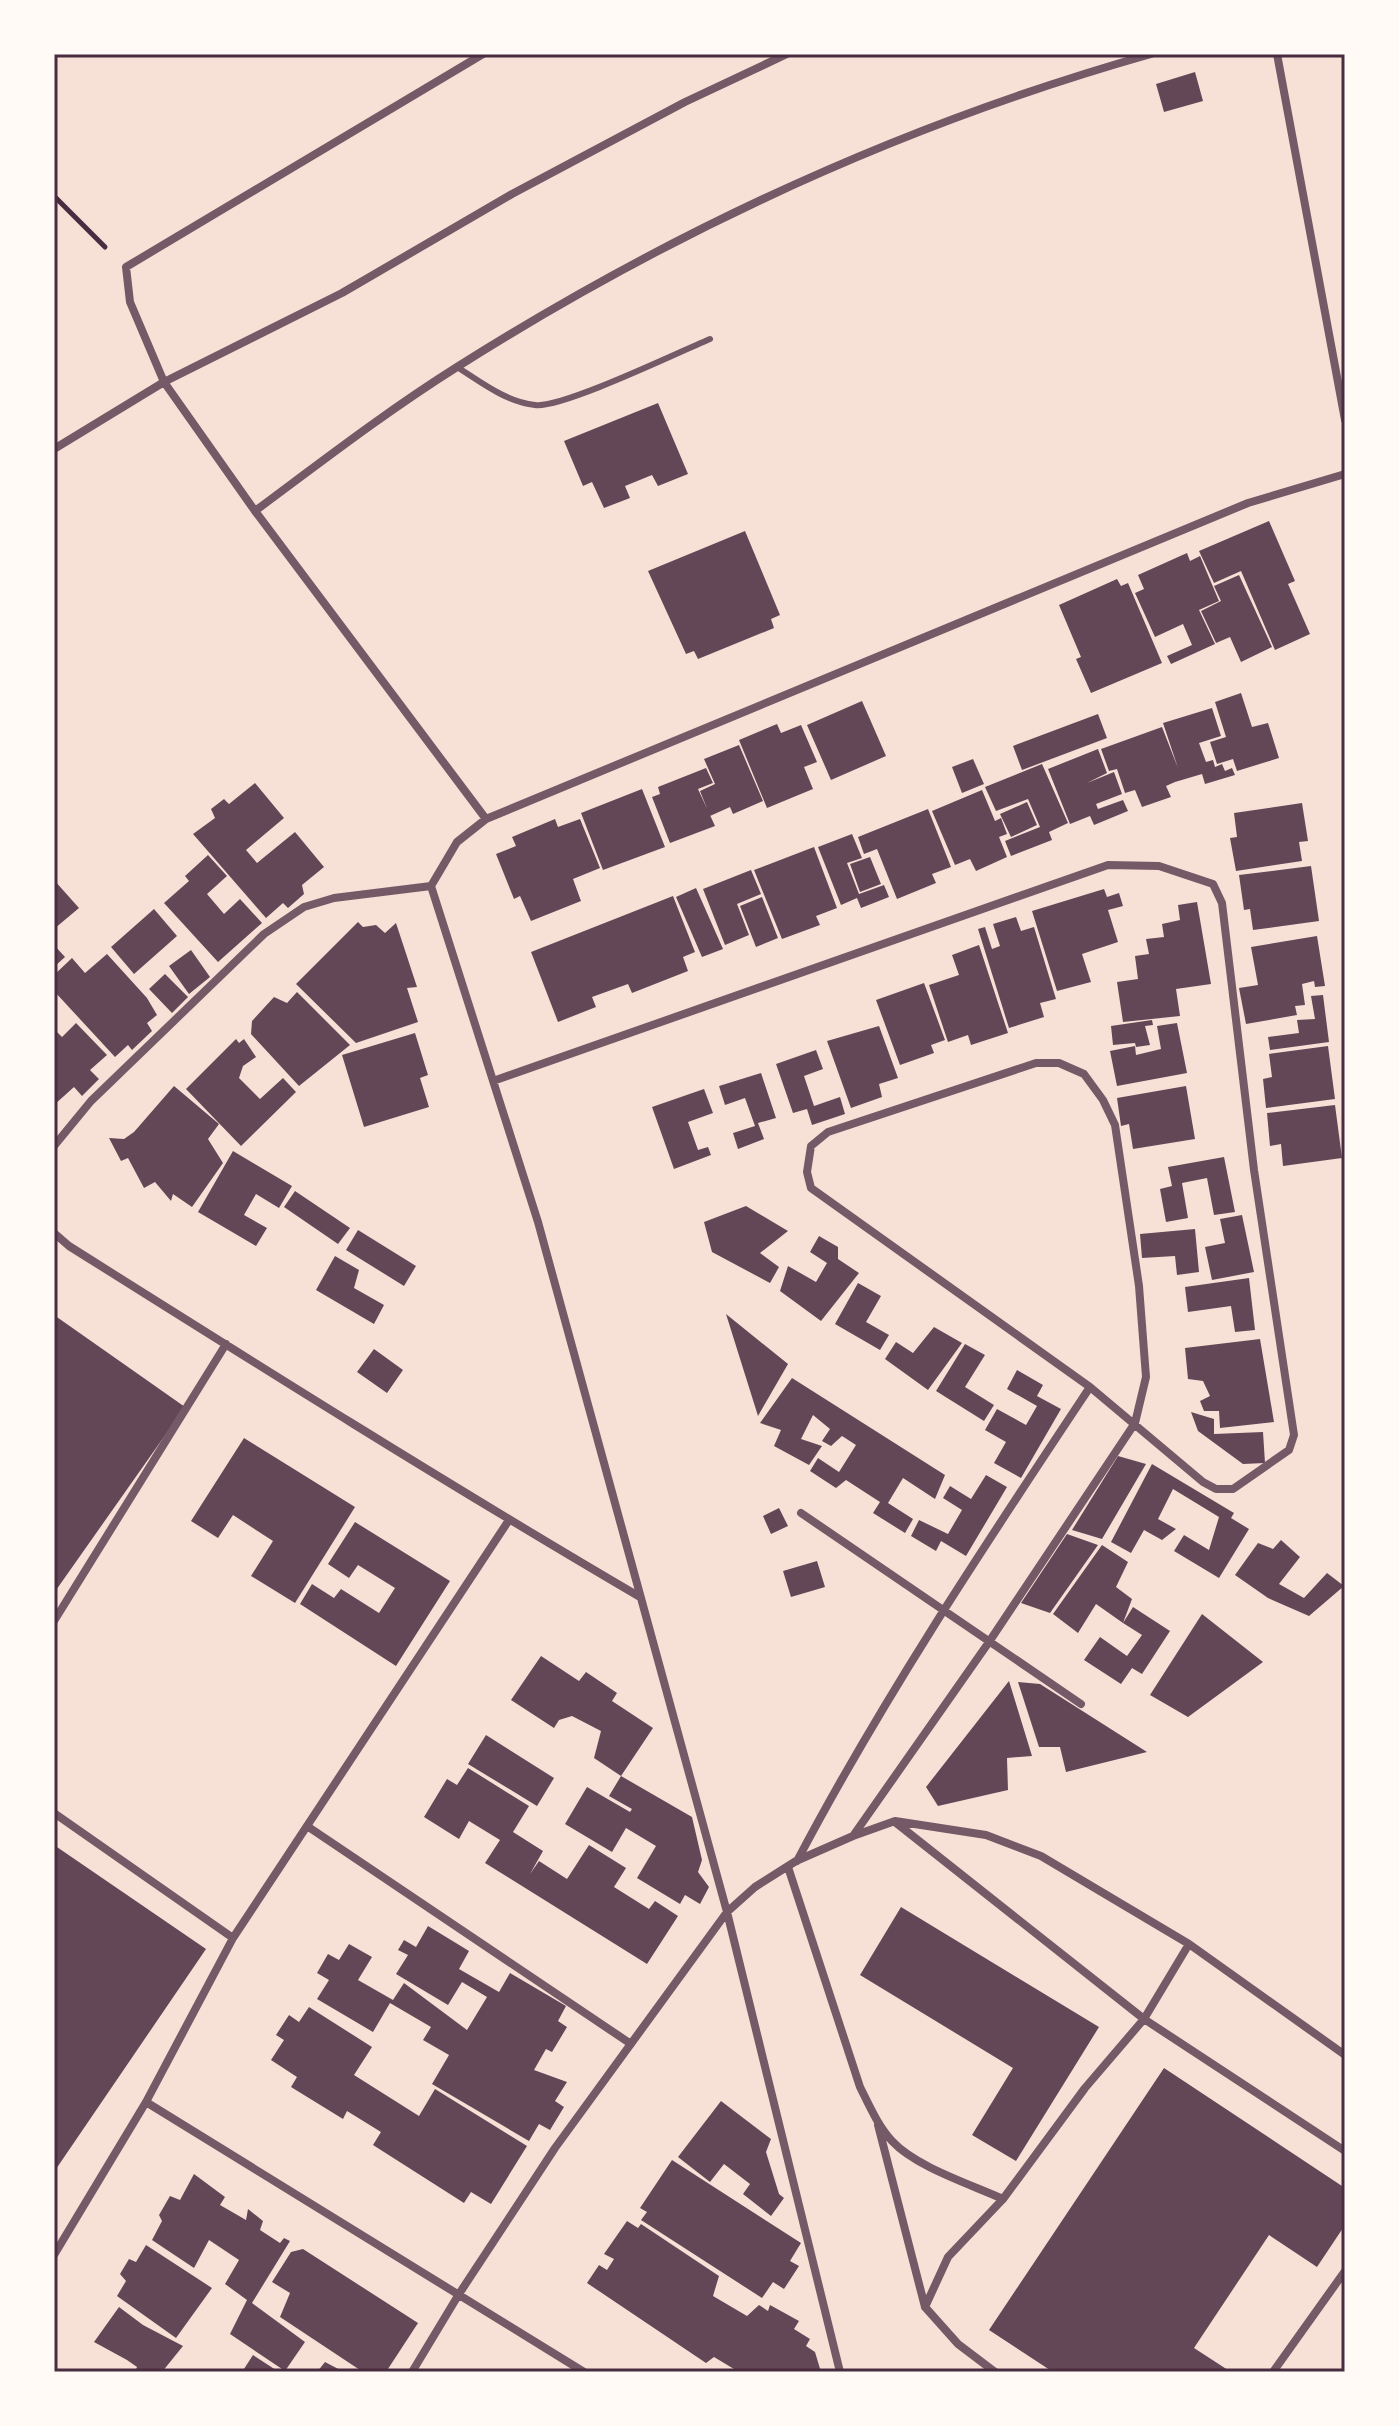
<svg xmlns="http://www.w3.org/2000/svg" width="1399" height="2426" font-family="'Space Grotesk',sans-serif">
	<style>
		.building { fill: #644757 }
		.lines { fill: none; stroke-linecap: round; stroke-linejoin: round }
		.path { stroke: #4a2c40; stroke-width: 5 }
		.service { stroke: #755966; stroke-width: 6 }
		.minor { stroke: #755966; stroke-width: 8 }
		.neatline { fill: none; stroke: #4a2c40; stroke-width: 3 }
	</style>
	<rect width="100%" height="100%" fill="#f7e1d7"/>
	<path class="building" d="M1195,72L1203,101L1164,112L1156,84Z
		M658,403L688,474L658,486L652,475L625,486L630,498L604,508L592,482L583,486L564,441Z
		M1269,521L1295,581L1288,584L1310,634L1275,650L1241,571L1214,583L1199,551Z
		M745,531L780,615L771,619L774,628L698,659L694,651L686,654L648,571Z
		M1187,553L1190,561L1200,556L1219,601L1199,610L1215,644L1171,664L1167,656L1192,645L1183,624L1155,637L1135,593L1144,589L1138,575Z
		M1239,575L1272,647L1241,662L1230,637L1216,643L1201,611L1221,601L1214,586Z
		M1117,579L1121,586L1128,583L1162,663L1091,693L1076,659L1081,657L1059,605Z
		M1241,693L1252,727L1268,723L1279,758L1237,771L1233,759L1217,764L1210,742L1226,737L1215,702Z
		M862,701L886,756L831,780L807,725Z
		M1212,708L1221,736L1199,743L1206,762L1213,760L1215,767L1222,764L1225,771L1232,768L1235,775L1205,784L1202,774L1175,782L1166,786L1171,797L1142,807L1135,790L1125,793L1117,769L1109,771L1101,749L1162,727L1178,768L1163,723Z
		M1098,714L1107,738L1022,770L1013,746Z
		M777,724L781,733L801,725L817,762L804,767L813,789L767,808L739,740Z
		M739,745L763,801L733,814L730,807L710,816L700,791L715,784L704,759Z
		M1098,749L1107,773L1087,783L1114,772L1122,794L1096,804L1098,809L1123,800L1128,811L1094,825L1090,816L1070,824L1048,769Z
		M973,759L984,784L962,793L952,767Z
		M1042,764L1068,823L1049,832L1052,840L1011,856L1005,841L1040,827L1028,799L996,811L985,787Z
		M706,768L713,783L698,789L715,826L670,843L652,797L660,794L658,787Z
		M255,783L284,818L246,850L257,863L295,832L324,867L302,885L304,894L288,908L283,903L266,918L193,834L215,818L211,809L224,799L229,804Z
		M642,789L665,847L603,870L581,813Z
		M982,790L995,821L1001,818L1007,834L999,837L1007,857L976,871L970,859L955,865L932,811Z
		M1027,802L1037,825L1011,837L1000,814Z
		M1302,803L1308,841L1299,842L1302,861L1236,871L1230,838L1237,837L1234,813Z
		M928,809L951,867L932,874L936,883L897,899L877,849L864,854L858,837Z
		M555,819L558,827L580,819L600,868L573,879L581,901L531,921L520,896L514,899L496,854L516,846L512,837Z
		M852,834L862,858L847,863L859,894L884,885L889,897L861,908L857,898L841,905L818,847Z
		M814,847L837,908L816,916L820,925L782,939L754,870Z
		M208,855L227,876L207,894L224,914L240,899L262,923L218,962L164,903L189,881L185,876Z
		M870,857L881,884L860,892L850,864Z
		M1311,866L1319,921L1253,930L1250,909L1244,910L1239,875Z
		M751,870L761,894L737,904L749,935L725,945L703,889Z
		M54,880L79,908L54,929Z
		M696,888L723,949L702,957L676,897Z
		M1104,889L1107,897L1119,893L1123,906L1108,910L1118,942L1082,954L1091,982L1057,991L1032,911Z
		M673,896L695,952L683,957L688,971L632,993L628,984L592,997L596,1007L558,1022L531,952Z
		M762,897L778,938L756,947L740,906Z
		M1197,902L1211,984L1176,989L1180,1016L1123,1022L1117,982L1138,979L1135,956L1149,954L1146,939L1164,937L1162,924L1180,920L1178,905Z
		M154,909L177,936L134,974L111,947Z
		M1016,917L1021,931L1034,927L1056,999L1040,1003L1044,1017L1009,1028L978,929L985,927L992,949L1000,946L993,924Z
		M358,922L363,927L376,925L385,933L396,923L417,987L407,988L418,1022L356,1043L296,984Z
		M1317,936L1325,986L1315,987L1314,981L1302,984L1305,1005L1295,1006L1297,1015L1246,1024L1239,988L1258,985L1251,947Z
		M54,945L65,957L54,967Z
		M979,945L1008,1033L971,1045L968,1035L948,1042L929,985L959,975L952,955Z
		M191,950L210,977L189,994L169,966Z
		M107,954L147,998L157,1015L147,1023L152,1031L132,1050L128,1045L115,1057L54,991V975L72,958L85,973Z
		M165,974L188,997L172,1013L149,989Z
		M924,983L945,1040L931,1045L934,1053L900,1065L876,1000Z
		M297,992L350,1045L299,1086L251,1034L252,1021L274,997L287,1003Z
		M1323,995L1329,1042L1270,1050L1268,1037L1299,1033L1297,1020L1315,1019L1311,996Z
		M1152,1020L1153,1025L1145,1026L1150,1045L1136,1047L1135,1043L1113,1045L1111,1026Z
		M76,1023L107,1055L90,1070L99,1079L82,1096L74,1087L54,1105V1029L62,1037Z
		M1177,1023L1187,1073L1117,1086L1110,1051L1135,1046L1136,1055L1161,1049L1157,1026Z
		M879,1026L898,1078L879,1084L882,1097L851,1108L827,1041Z
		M415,1033L428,1075L420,1078L429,1107L364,1127L342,1055Z
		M236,1039L239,1043L244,1039L256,1057L243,1066L239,1078L260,1099L283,1078L296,1092L241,1146L186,1089Z
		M1328,1046L1335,1099L1266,1108L1263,1079L1272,1077L1269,1054Z
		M816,1050L823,1069L804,1076L814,1106L840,1097L845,1114L812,1125L807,1109L793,1113L776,1064Z
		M761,1073L776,1118L758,1123L764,1139L738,1149L733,1133L755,1126L745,1098L725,1105L719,1086Z
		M174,1086L219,1124L208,1139L223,1163L192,1207L173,1194L171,1201L155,1182L144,1188L128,1158L121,1161L109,1138L124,1139L134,1132Z
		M1186,1086L1195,1139L1133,1149L1129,1124L1121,1126L1117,1098Z
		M704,1089L713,1113L688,1122L698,1150L708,1147L711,1155L674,1169L652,1107Z
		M1335,1105L1342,1158L1283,1166L1281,1144L1270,1146L1267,1113Z
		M233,1151L292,1186L279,1208L256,1194L244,1215L267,1228L256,1246L198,1212Z
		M1224,1157L1235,1212L1214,1215L1207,1178L1182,1183L1188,1218L1166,1222L1160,1189L1172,1186L1168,1167Z
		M295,1191L350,1228L338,1244L284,1207Z
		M746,1206L788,1231L760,1253L779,1267L770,1283L712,1252L704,1222Z
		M1242,1215L1254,1272L1212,1280L1205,1247L1225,1243L1220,1219Z
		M1195,1229L1199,1272L1177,1275L1175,1256L1142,1258L1140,1234Z
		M358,1230L416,1266L404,1286L346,1250Z
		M819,1236L838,1247V1259L859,1273L821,1321L780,1291L788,1266L816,1282L827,1263L810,1252Z
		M335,1256L359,1270L354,1288L384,1305L374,1324L316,1290Z
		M1249,1278L1255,1330L1235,1332L1231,1306L1188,1312L1185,1287Z
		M858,1283L881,1296L866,1322L889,1335L880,1350L835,1324Z
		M726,1314L788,1364L758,1416Z
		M54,1315L185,1407L54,1593Z
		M934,1327L962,1343L928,1390L885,1359L896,1342L913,1353Z
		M1260,1339L1274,1422L1220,1428L1219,1411H1204L1200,1401L1210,1396L1203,1381L1188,1379L1185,1348Z
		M965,1344L985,1355L965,1387L994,1405L984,1421L936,1391Z
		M374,1349L403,1370L387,1393L357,1372Z
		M1017,1370L1043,1385L1037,1396L1061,1409L1021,1478L994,1463L1006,1442L985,1430L997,1409L1026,1425L1037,1406L1007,1389Z
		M792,1378L945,1475L935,1499L903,1478L888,1503L913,1519L905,1533L873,1513L880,1502L846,1480L836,1488L810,1471L818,1458L839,1472L856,1445L842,1436L831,1446L822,1441L830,1429L813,1415L801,1439L822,1446L809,1465L774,1446L781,1430L760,1423Z
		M1191,1412L1214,1419V1434L1263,1432L1265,1463L1243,1464L1198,1431Z
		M244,1438L355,1507L295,1603L251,1576L273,1541L233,1515L218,1538L191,1521Z
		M1118,1456L1146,1464L1102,1539L1072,1530Z
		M1152,1464L1234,1513L1231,1518L1249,1529L1219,1578L1174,1551L1184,1535L1209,1550L1219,1517L1173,1489L1158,1519L1176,1529L1162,1540L1144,1530L1131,1553L1111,1542Z
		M986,1475L1007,1487L966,1556L941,1541L936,1551L911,1536L919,1520L948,1534L962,1510L943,1498L950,1486L971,1499Z
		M779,1508L788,1526L771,1534L763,1516Z
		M355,1522L450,1581L396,1666L300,1604L312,1584L334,1598L341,1589L379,1613L395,1588L358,1565L349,1578L328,1564Z
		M1067,1534L1098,1545L1050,1613L1021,1603Z
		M1281,1540L1300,1557L1279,1584L1304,1598L1327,1573L1344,1586L1309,1616L1268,1598L1235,1575L1258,1543L1273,1549Z
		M1102,1545L1128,1562L1116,1587L1132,1599L1123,1623L1133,1607L1170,1631L1142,1674L1132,1668L1121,1684L1084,1660L1100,1637L1127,1656L1142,1635L1123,1623L1096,1604L1078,1633L1053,1614Z
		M817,1561L825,1587L791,1597L783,1571Z
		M1202,1614L1263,1662L1188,1717L1150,1695Z
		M541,1656L579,1681L586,1672L617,1693L612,1701L653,1728L621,1776L594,1758L601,1731L572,1716L559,1720L554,1728L511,1700Z
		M1009,1681L1032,1756L1007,1758L1008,1790L938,1806L926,1787Z
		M1018,1682L1040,1684L1147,1752L1066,1772L1060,1747H1039Z
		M486,1735L554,1778L537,1806L468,1764Z
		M468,1768L529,1806L513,1832L543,1851L530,1874L539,1861L567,1879L589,1845L626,1868L614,1887L649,1909L655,1901L678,1916L647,1964L485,1863L500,1840L469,1821L459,1839L424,1817L447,1779L457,1785Z
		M621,1776L692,1817L702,1860L698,1872L709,1887L700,1904L685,1895L680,1904L637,1878L656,1846L626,1828L612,1852L565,1824L587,1787L630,1812L632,1809L609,1796Z
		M54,1845L206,1949L54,2172Z
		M901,1907L1099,2027L1016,2161L972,2135L1013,2068L860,1975Z
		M428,1926L469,1951L459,1969L499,1992L510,1973L566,2006L558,2021L567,2027L552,2052L546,2049L534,2070L567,2082L555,2101L564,2107L550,2130L539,2124L529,2141L432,2084L449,2055L423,2040L431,2027L390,2003L373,2032L317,1999L329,1980L317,1973L328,1954L339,1960L349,1944L372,1957L358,1980L393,2000L404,1983L467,2030L487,1997L462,1982L448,2005L396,1974L408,1955L398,1950L404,1940L416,1947Z
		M309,2007L372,2047L354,2075L419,2116L435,2089L527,2146L491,2204L471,2192L464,2203L373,2145L381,2132L347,2111L343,2119L291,2087L297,2077L271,2060L284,2040L276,2035L289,2015L299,2022Z
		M1164,2068L1345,2188V2225L1317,2267L1269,2235L1194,2348L1231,2372H1053L989,2330Z
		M721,2101L771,2139L766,2152L779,2194L784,2198L771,2216L743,2194L750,2184L724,2164L710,2182L678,2157Z
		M672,2160L801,2243L790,2261L799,2266L784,2289L773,2282L762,2298L641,2220L647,2212L640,2208Z
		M194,2174L225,2197L220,2205L246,2220L248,2209L263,2221L260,2230L280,2243L284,2238L290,2241L252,2303L305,2342L285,2371L230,2334L247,2300L225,2284L239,2260L209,2240L194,2268L152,2240L162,2221L159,2215L170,2196L180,2200Z
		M627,2221L638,2228L641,2224L719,2276L713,2296L747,2316L759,2305L768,2311L770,2305L799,2321L794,2329L810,2339L806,2346L815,2352L821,2372H728L734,2369L714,2357L706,2363L587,2283L599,2265L607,2270L614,2259L604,2254Z
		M146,2245L212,2288L176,2338L117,2296L126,2281L120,2274L129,2259L136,2262Z
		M303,2249L418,2323L386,2372H363L280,2317L290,2293L272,2282L291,2252Z
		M119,2307L143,2325L183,2346L162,2372H135L137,2367L127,2360L94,2342Z
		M253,2355L279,2372H242Z
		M325,2362L344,2372H317Z"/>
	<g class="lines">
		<path class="path" d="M54,196L105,247"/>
		<path class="service" d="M457,367C481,382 506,402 535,405C561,409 679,352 710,339"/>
		<path class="minor" d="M483,54L126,267L130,302L164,382L255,511L486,819
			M1277,54L1345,420
			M54,449L164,382L342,293L512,194L685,102L787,54
			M255,511C321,462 387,411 457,367C672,231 907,123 1151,54
			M493,1081L1108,865L1159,866L1213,884L1222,903L1254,1170L1294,1435L1289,1450L1233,1489H1216L1203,1482L1090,1387L811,1188L807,1172L811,1146L828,1132L1036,1063H1059L1084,1074L1103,1100L1115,1125L1139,1286L1146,1377L1135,1423L989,1642L853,1836
			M54,1146L91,1101L264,934L304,907L334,898L431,886
			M54,1233L69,1246C258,1365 447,1484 640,1597
			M801,1513L1081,1704
			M54,1621L226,1344
			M54,1813L233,1938
			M895,1822L1144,2019L1345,2151
			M307,1826L631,2044
			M797,1861C884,1696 987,1542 1090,1387
			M788,1867L860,2087C869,2105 878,2126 892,2141C916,2167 970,2184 1003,2199
			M146,2102L584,2372
			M878,2125L925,2307L958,2344L995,2372
			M54,2255L146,2102L233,1938L509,1520
			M925,2307L948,2257L1003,2199L1085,2088L1144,2019L1189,1944
			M412,2372L459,2294L555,2148L727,1912L755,1887L796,1861L853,1836L895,1821L986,1835L1041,1856L1189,1944L1345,2055
			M840,2372L727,1912L538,1222L431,886L457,842L486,819L1248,503L1345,474
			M1273,2372L1345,2271"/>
	</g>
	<rect width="1399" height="2426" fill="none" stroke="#fffaf5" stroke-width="112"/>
	<rect x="56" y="56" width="1287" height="2314" class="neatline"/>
</svg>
